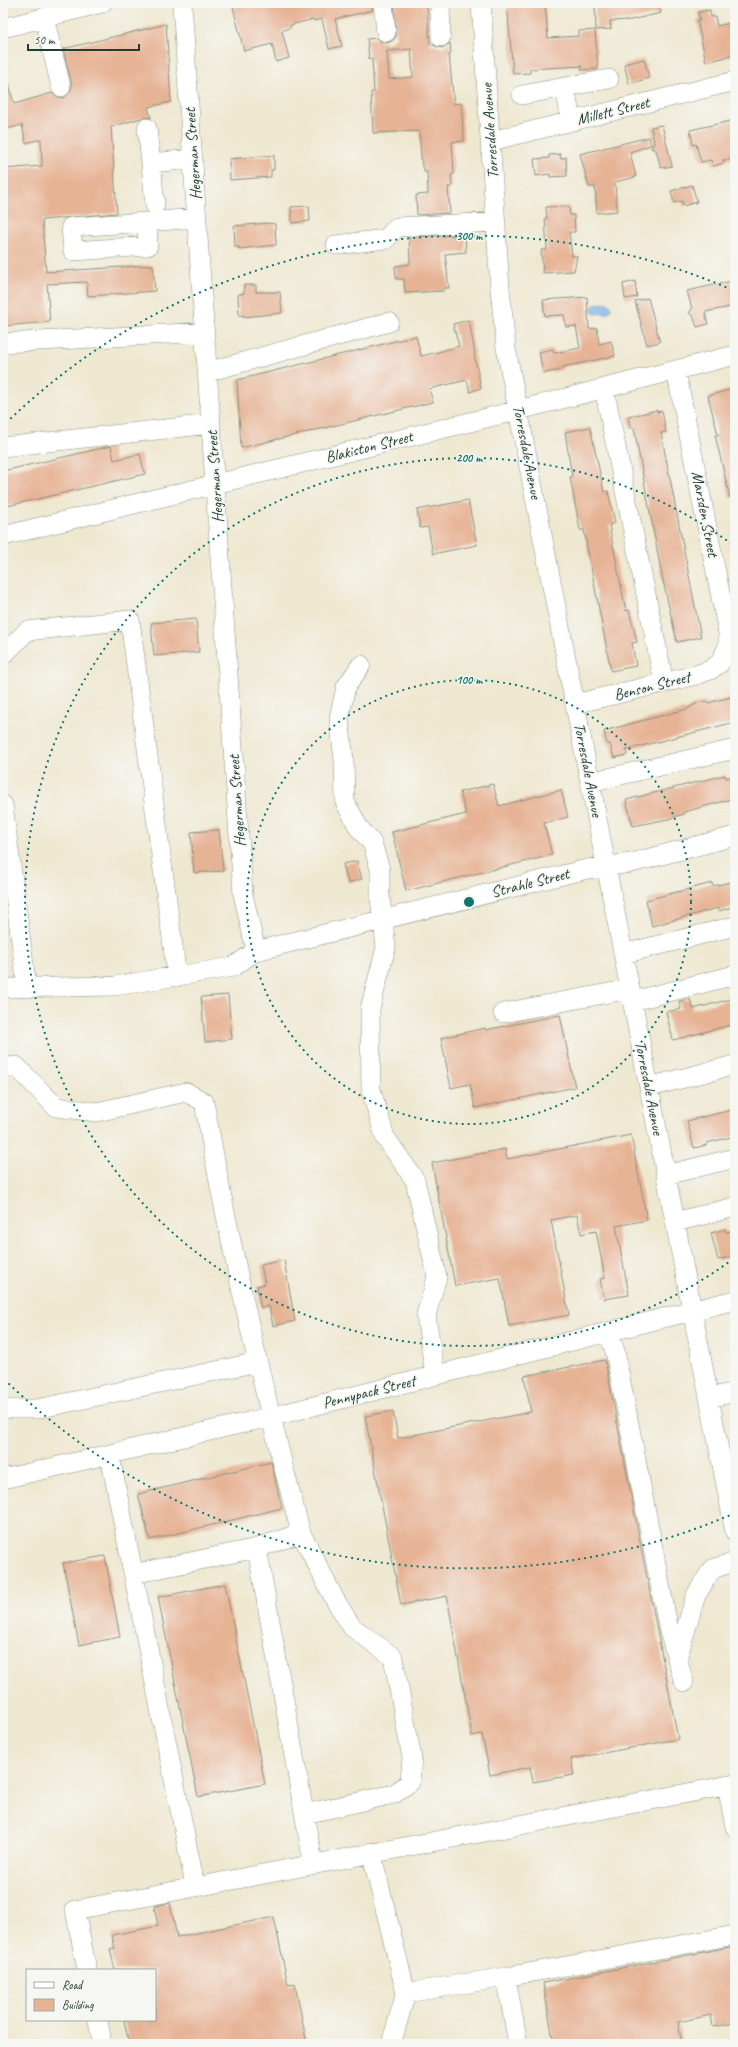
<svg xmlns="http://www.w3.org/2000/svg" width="738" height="2047" font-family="Caveat,sans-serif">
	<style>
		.water { fill: #7ab5eb; stroke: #4c7990 }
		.building { fill: #e7b395; fill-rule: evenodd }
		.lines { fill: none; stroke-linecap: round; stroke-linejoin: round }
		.minor-casing { stroke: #879282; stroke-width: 20 }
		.minor { stroke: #fff; stroke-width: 19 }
		.ring { fill: none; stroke: #0f766e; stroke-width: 2; stroke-dasharray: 2 4 }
		.labels { text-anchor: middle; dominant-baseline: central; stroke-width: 3; stroke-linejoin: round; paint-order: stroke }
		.street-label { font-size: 16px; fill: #1f3d34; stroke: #f6f6f2 }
		.centre { fill: #0f766e; stroke: #f6f6f2; stroke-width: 2 }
		.ring-label { font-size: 12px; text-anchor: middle; font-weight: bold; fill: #0f766e; stroke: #f6f6f2; stroke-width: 3; stroke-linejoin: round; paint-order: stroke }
	</style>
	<rect width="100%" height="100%" fill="#f6f6f2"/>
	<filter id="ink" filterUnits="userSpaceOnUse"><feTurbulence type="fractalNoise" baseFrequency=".025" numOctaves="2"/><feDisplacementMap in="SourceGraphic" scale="8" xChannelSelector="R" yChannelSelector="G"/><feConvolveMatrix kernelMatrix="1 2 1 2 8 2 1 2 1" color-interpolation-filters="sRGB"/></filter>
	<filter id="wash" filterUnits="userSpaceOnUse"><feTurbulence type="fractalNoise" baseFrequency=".012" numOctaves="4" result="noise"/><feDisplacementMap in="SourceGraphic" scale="16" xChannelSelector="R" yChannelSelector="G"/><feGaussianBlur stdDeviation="0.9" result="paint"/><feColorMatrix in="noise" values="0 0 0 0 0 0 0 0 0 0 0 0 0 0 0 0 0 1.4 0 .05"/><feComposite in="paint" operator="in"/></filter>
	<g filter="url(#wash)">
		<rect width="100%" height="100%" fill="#efe8d1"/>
		<path class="water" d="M608,303L612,308L608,313L595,314L591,310L595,304Z"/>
		<g id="blocks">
			<path class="building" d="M248,3H372L373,10L335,19L342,46L329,49L322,19L314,21V19L290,25L291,27L282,31L289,58L276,62L272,44L244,51L233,7Z
				M394,3H427L430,44L442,48L450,43L451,54L449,55L454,104L461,103L464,141L452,142L454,174L451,175L452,187H448L450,213L417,215L416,195L428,194L427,172H424V167H422L419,131L373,133L371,92H374L372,59H369L367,39L377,38L381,42L387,43L392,41L396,37ZM411,49L413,77L389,79L387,51Z
				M507,3H545L548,38L579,36V31L595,30L598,69L581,70L582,66L530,69V73L513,74Z
				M595,3H658L661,13L631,20L610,21L611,29L596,30Z
				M710,10L711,17L715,16L717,26L735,22V55L706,62L697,20H700L698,12Z
				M166,24L171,102L148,107L151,118L145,117L111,127L117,213L42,220L46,272L153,265L155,291L88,296L87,282L47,284L50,322L3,326V169L42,166L41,139L26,143L22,125L3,130V78L7,77L14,104L52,93L58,97L64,98L71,90L72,85L63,49Z
				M644,59L649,78L629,84L624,64Z
				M735,120V159L723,160L724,163L713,166L711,160L701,162L696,144L693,145L690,130Z
				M662,125L672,166L661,168L656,150L651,148L654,143L651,127Z
				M649,137L651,145L630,152L636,177L615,182L617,211L597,213L595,187H589L580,154Z
				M560,154L561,159L566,157L567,176L550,177V174L536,176L534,159L549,158V155Z
				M274,155V170H271V177L230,180L229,159Z
				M692,185L697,202L683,206L682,201L674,203L671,191Z
				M309,206L310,221L292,223L291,207Z
				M569,206L570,215H574L575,232H569L572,256H577L574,271L543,273L541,250H547L545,218H547L546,207Z
				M269,223L275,224L276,245L239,249V247H235L234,226Z
				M465,235L466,252L445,254L449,288H443V291L405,293L404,279H396L395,266L410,264L409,237Z
				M635,281L637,297L625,299L623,284Z
				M732,281L735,292V306L705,312L708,324L697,327L693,316L689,313L692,309L687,291Z
				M244,285H256V292H280L282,313L244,317V315L239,316L238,295L244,293Z
				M587,297L589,329L597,328L599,344L611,341L615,356L563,367V369L557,371L543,373L539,352L553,349L554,353L580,348L576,326L566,327L564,315L545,316L543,300Z
				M648,298L660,342L647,345L635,301Z
				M469,320L475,354H474L481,388L470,392L467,380L446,385L429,389L433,402L241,448L237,380L416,336L421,356L438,352L459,346L453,324Z
				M735,388V497L730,498L715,435H718L708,396Z
				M657,410V412L662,411L666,432L661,433L701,637L677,642L662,576L634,428H630L628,417Z
				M590,427L604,492L608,491L615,523L609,525L626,611L629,610L637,642L632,643L636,666L611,671L586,541L584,530H580L570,477H572L565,432Z
				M111,446L114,460L140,454L145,474L3,507V471Z
				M468,500L477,545L433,554L428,527L420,528L417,510Z
				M196,619L199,652L154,656L151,623Z
				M735,696V722L626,750L627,755L614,758L610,744H607L604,731L607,730L687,709L697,703L707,701L708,703Z
				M725,775L726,778L735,776V798L684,812V814L668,819L633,826L626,800Z
				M493,784L499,806L561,790L568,817L544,823L552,855L406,891L392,832L466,814L460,792Z
				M219,830L223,871L194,873L191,832Z
				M357,861L362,879L348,883L343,864Z
				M735,881V906L719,911L718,908L652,926L646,900L712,883L713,886Z
				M228,995L232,1039L205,1042L201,997Z
				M735,998V1024L673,1040L666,1012L681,1009L679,1001L690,999L693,1009Z
				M560,1015L575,1087L475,1108L470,1084L451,1088L441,1038L485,1028V1030Z
				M735,1109V1136L707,1143V1145L694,1148L687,1121Z
				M631,1135L647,1220L616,1226L629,1295L604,1299L600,1279L605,1278L596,1231L581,1234L577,1215L551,1220L569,1315L509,1326L500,1278L455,1286L432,1163L505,1149L507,1159Z
				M725,1229L726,1232L735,1230V1256L718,1260L711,1233Z
				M284,1260L295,1321L273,1326L269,1306L261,1308L257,1286L265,1284L261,1265Z
				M605,1360L678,1739L571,1759L574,1775L533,1782L530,1767L490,1775L482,1734L472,1736L447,1596L401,1605L365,1416L393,1411L398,1438L531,1412L524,1376Z
				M271,1462L282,1508L150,1540L138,1494Z
				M105,1556L120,1637L79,1645L63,1563Z
				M225,1584L265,1784L198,1797L158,1597Z
				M170,1903L177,1937L274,1917L288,1985L295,1984L307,2044H129L124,2020H155V1970H115L110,1949L115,1948L112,1935L158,1926L154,1906Z
				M735,1946V2023L713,2027L711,2015L678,2022L682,2044H554L543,1983Z"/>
		</g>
	</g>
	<g filter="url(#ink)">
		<use href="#blocks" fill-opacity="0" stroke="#879282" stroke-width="1"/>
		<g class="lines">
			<defs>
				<path id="minor" d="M182,3L243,894L256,951
					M383,3L386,32
					M440,3L441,37
					M481,3L500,288L506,348L735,1532
					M44,17L61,87
					M3,28L102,3
					M522,95L565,87
					M571,121L565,87L609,79
					M147,128L151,163
					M491,141L735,81
					M155,205L151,163L193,159
					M147,222L71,227L73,251L148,246L147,222L197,218
					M336,245L386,239L397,227L496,222
					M3,343L205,332
					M207,372L389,322
					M604,388L664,683
					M3,447L211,424
					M3,536L519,410L735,355
					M3,655L27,631L130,620L177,977
					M361,665L346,687L339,718L344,760L345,802L359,828L372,843L380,869V897L386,947L370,1009L371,1090L385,1137L415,1180L437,1277L426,1315L435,1375
					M575,704L696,675L710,670L720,663L723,657L728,646V633L676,370
					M590,782L735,749
					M3,805L27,987
					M623,954L735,926
					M3,988L115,986L233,967L256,951L587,869L631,863L735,836
					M633,1001L735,975
					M503,1013L630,989
					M3,1068L16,1066L56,1107L97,1112L186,1092L204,1102C230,1247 262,1390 301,1533L257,1548
					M649,1087L735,1065
					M666,1175L735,1158
					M675,1222L735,1207
					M608,1333L615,1351L669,1631L684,1682
					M709,1398L735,1392
					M3,1409H37L258,1362
					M110,1456L195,1886
					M3,1479L270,1417L735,1300
					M301,1533L335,1600L352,1627L393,1657L412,1758L410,1782L394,1794L305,1814
					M133,1574L257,1548L313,1863
					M677,1659L696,1595L712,1569L735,1562
					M727,1786L735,1827
					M371,1852L406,1993L506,1977L735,1935
					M87,1970L75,1910L735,1784
					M506,1977L518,2044
					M98,2020L102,2044
					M391,2044L406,1993"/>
			</defs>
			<use href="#minor" class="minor-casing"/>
			<use href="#minor" class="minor"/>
		</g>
	</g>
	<g class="ring">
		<circle cx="469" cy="902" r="222"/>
		<path d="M733 1259A444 444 0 1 1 733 545"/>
		<path d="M735 1513A666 666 0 0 1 6 1381M6 423A666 666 0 0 1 735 291"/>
	</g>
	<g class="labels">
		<g class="street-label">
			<text transform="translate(613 111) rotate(-14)">Millett Street</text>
			<text transform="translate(490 131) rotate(-94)">Torresdale Avenue</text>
			<text transform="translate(193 154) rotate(-94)">Hegerman Street</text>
			<text transform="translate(369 447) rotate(-14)">Blakiston Street</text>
			<text transform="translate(527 452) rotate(79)">Torresdale Avenue</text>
			<text transform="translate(215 477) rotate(-94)">Hegerman Street</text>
			<text transform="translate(705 514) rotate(79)">Marsden Street</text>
			<text transform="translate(652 686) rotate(-14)">Benson Street</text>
			<text transform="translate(588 770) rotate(79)">Torresdale Avenue</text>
			<text transform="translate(237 801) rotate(-94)">Hegerman Street</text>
			<text transform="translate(530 883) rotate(-14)">Strahle Street</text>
			<text transform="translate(649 1088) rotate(79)">Torresdale Avenue</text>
			<text transform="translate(369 1392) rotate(-14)">Pennypack Street</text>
		</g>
	</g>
	<circle cx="469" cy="902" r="6" class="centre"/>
	<g class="ring-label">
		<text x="469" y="240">300 m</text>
		<text x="469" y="462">200 m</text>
		<text x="469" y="684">100 m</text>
	</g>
	<rect width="738" height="2047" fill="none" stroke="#f6f6f2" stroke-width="16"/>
	<rect x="26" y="1969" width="130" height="52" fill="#f6f6f2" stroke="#a0aca6"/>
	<rect x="34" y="1982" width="20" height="6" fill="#ffffff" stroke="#a0aca6"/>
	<text x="62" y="1989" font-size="12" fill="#1f3d34">Road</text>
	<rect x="34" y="1999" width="20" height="12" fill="#e7b395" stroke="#a0aca6"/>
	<text x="62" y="2009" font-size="12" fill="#1f3d34">Building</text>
	<path d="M28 44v6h111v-6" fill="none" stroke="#1f3d34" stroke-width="2"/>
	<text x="34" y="44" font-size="12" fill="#1f3d34" stroke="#f6f6f2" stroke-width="3" paint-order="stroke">50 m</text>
</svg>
